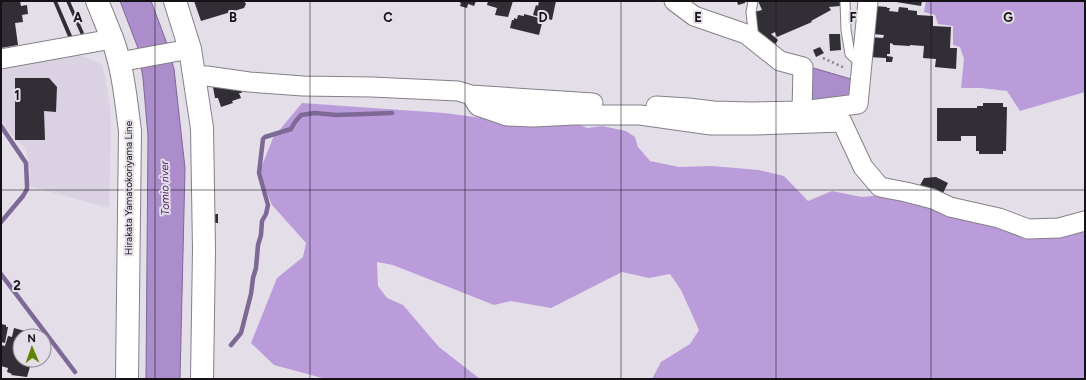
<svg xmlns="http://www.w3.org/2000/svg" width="1086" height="380" font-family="Figtree,sans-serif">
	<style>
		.built { fill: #dad2e3 }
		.forest { fill: #bb9cdb }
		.water { fill: #ac8dcb; stroke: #7e6895 }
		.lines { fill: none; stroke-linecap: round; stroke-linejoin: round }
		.stream { stroke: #7e6895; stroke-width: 4.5 }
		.building { fill: #322e36 }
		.service-casing { stroke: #848089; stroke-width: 11 }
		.minor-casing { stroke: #848089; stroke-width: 21 }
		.primary-casing { stroke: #848089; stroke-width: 24 }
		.path { stroke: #858189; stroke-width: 2.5; stroke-dasharray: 2 3; stroke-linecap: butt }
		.service { stroke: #fff; stroke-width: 9 }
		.minor { stroke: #fff; stroke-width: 19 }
		.primary { stroke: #fff; stroke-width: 22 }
		.grid { fill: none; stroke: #141216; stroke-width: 1; stroke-opacity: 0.55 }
		.labels { text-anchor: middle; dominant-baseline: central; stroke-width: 4; stroke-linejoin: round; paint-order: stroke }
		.street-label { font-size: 10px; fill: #141216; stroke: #e3dee8 }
		.water-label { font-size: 11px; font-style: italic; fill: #451b64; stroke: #e3dee8 }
		.grid-label { font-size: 13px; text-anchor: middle; font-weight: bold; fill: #141216; stroke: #e3dee8; stroke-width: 4; stroke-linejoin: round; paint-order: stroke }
	</style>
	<rect width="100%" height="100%" fill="#e3dee8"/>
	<path class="built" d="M75,54L91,59L102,65L105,75L110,107L111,128L109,208L29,186L30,170L26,149L8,131L1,119V65Z"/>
	<path class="forest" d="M926,1H1085V92L1020,111L1007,91L981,88H961L964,59L960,47L953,45V26L938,24L935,15L924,12Z
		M302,103L444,113L514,122H573L587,128L602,126L626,131L635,137L638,147L650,161L679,167L712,166L759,170L784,176L808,201L832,191L862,197L881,195L973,217L1085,226V379H652L661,362L690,344L699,330L681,290L670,274L649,278L622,272L551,308L511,301L494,305L393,265L377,262L378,286L387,298L403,305L439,347L480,379H326L274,365L251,343L277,278L303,257L306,243L272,205L259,173L273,138Z"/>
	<path class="water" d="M120,1H151L166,41L174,69L185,168L180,379H146L148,136L143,78L138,48Z
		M810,67L851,79L850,99L809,101Z"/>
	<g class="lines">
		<path class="stream" d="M1,126L26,163L27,185V189L23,196L1,222
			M1,274L75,372
			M231,345L241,333L251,294L253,278L256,268L258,245L261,235L262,221L266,214L268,205L259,173L263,139L265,137L291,129L295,122L301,115L315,113L336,115L392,113"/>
	</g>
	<path class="building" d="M1,1H20L21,6L27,5L28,14L22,15L23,22L15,23L18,45L1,48Z
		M53,1H57L73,38L69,39Z
		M66,1H70L84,33L81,35Z
		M194,1H244L246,4L244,8L201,21Z
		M459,1H476L474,6L468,4L467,8L460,6L461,3L459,2Z
		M488,1H513L508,17L495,15L497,8L487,5Z
		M539,1H556L552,20L533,15L536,5L538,6Z
		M737,1H745V3L738,5Z
		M758,1H840V6L829,7L831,10L811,21L812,22L777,37L775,32L771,34L778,40L773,47L760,40L754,12L762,10Z
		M890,1H922L921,6Z
		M875,6L887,7V8H890L889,11L898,12L899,7L908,8V10L917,11V15L933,16V26L951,27L950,48H957L956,69L935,67L936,59L923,58L924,46L910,45V46L893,45V44L890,43V54H887V56L893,57L892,62H886V58L868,57L870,37L883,38L884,35L872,34Z
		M524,14L543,19L539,35L510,28L512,20H514V18L517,19L518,15L524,16Z
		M829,34H840L841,50L830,51Z
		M820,47L824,53L816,57L813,50Z
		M15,78H49L57,87L56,112L44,111L45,140H15Z
		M239,85L242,93H239L241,98L232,101L233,103L221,107L218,98H215L213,87Z
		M983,103H1003V107H1007L1006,151H1003V154H979V151H976V136H961V141H937V108H977V106H983Z
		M936,177L948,183L940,199L918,189L924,178Z
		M214,214H218V223H214Z
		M1,324L6,325V327H8L5,343L1,342Z
		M14,328L36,334L35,336H20V360H32L27,377L11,375L12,374L7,372L8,368L1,366V345L5,346L8,336L12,337Z"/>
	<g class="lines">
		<defs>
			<path id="service" d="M753,1L751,12L754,39
				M845,1L846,30L850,54L861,64"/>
			<path id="minor" d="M674,1L694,16L746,34L780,61L803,67L802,111
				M1,59L112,39
				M119,62L190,49
				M194,76H207L249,82L303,86L372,87L458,91L471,95L478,106L507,116L533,117L574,115H640L711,125H753L842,122L863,167L880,187L906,192L933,199L950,207L999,218L1028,229L1059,228L1085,221
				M471,95L593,103
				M656,106L688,108L713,111L752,112L802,111L858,104L868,1"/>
			<path id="primary" d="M97,1C102,13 107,26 112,38C123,68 126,100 130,131L127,379
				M175,1L190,49L202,128L204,249L202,379"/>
		</defs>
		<use href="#service" class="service-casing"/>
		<use href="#minor" class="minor-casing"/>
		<use href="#primary" class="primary-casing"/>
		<path class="path" d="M823,58L845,68"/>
		<use href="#service" class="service"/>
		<use href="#minor" class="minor"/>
		<use href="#primary" class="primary"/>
	</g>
	<path class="grid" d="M155,1V379M310,1V379M465,1V379M621,1V379M776,1V379M931,1V379M1,190H1085"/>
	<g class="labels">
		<g class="street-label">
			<text transform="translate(128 188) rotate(-90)">Hirakata Yamatokoriyama Line</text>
		</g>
		<g class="water-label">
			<text transform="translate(165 188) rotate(-91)">Tomio river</text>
		</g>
	</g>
	<g class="grid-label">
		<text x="78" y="22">A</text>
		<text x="233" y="22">B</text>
		<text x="388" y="22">C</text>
		<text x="543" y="22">D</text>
		<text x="698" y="22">E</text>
		<text x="853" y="22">F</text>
		<text x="1008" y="22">G</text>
		<text x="17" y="100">1</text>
		<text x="17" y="290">2</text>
	</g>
	<rect width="1086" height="380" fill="none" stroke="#141216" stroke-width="4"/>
	<g transform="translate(32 348) rotate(358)"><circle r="19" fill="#e3dee8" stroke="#908c94"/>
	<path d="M0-3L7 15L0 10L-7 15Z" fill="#5f8404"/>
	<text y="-6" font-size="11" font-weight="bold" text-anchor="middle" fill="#141216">N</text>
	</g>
</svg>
